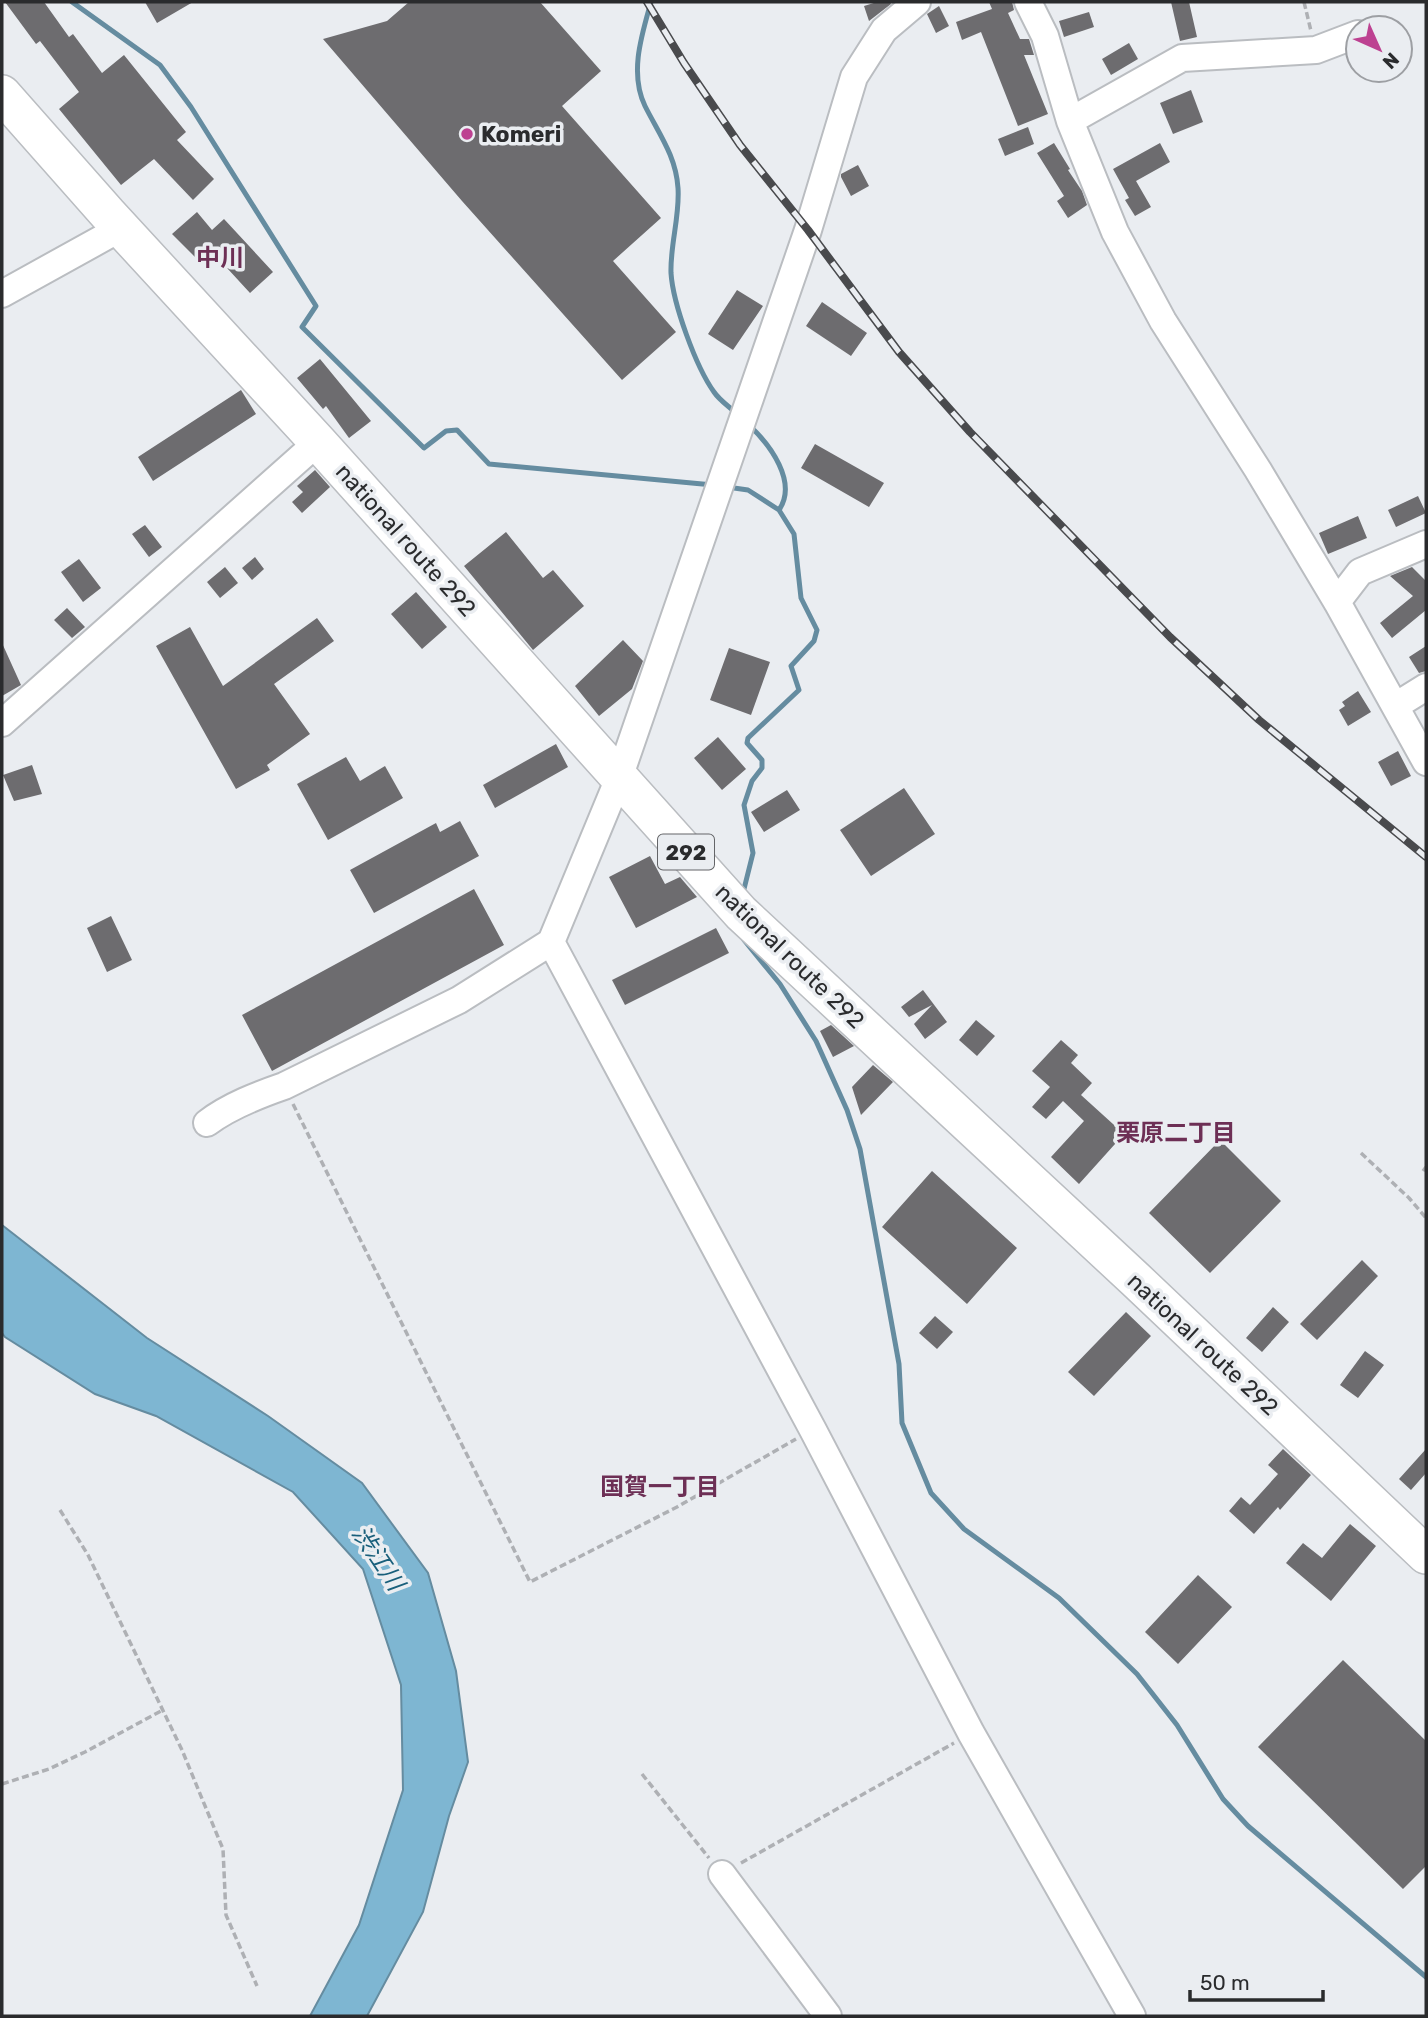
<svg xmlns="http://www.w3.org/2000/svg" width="1428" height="2018" font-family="Rubik,'Noto Sans JP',sans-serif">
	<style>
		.water { fill: #7eb6d2; stroke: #658ca0; stroke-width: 2 }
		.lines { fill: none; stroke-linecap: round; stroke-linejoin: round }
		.stream { stroke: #658ca0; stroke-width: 5 }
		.building { fill: #6d6c6f }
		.minor-casing { stroke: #babdc1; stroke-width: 30 }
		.highway-casing { stroke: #babdc1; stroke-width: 40 }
		.path { stroke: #aeb0b4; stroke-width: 3.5; stroke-dasharray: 7 3.5; stroke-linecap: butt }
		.minor { stroke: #fff; stroke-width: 26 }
		.highway { stroke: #fff; stroke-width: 37 }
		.rail-casing { stroke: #494a4d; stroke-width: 8 }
		.rail { stroke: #eaedf1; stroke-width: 5; stroke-dasharray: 16; stroke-linecap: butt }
		.poi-dot { fill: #bd4191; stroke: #eaedf1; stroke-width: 2.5 }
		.labels { text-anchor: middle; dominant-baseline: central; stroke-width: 7; stroke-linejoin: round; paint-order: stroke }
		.shield { fill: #eaedf1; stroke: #646568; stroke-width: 2 }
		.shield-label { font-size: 21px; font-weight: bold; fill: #2a2b2d }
		.poi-label { font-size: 23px; font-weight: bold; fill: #2a2b2d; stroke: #eaedf1; text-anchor: start }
		.street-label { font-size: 23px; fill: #2a2b2d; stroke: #eaedf1 }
		.neighbourhood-label { font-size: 24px; font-weight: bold; fill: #6d2f55; stroke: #eaedf1 }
		.water-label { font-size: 24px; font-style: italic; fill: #195f7b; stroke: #eaedf1 }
	</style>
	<rect width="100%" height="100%" fill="#eaedf1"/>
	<path class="water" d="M2,1225L147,1338L268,1416L362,1483L428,1573L456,1671L468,1762L449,1816L423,1912L367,2016H310L359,1925L403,1790L401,1685L363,1569L293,1492L156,1416L95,1394L5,1337L2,1333Z"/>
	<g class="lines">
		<path class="stream" d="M72,2L160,65L191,107L316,306L302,327L424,448L446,431L457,430L489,464L713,485
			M651,2C642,34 629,73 645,106C659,134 676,156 678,188C680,216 670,245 671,273C673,304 696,367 714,392C720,401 730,407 737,414
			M750,426C770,445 798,482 779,510
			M727,487L748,490L779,510L794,534L801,598L817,630L814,641L791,666L799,690L748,738L747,743L762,760V768L752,781L744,805L753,853L743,893
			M744,940L780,984L816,1041L847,1110L860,1149L899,1364L902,1423L931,1493L964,1529L1059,1598L1137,1674L1177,1725L1223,1799L1248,1826L1426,1977"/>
	</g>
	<path class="building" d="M5,2H44L69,37L73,34L102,73L124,55L186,132L177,140L214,179L193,200L154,159L121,185L59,109L79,92L40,41L36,44Z
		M145,2H193L157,23Z
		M409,2H540L601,71L562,106L661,218L613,261L676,332L622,380L462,201L323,39L387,21Z
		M877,2H890L891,4L869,21L864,6Z
		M989,2H1012L1014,10L1008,13L1020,39H1029L1034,55H1024L1048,114L1018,126L981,32L962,40L956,22L992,9Z
		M1171,2H1189L1197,37L1180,41Z
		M939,6L949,26L936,33L927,14Z
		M1089,12L1094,27L1064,37L1059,21Z
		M1129,43L1138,59L1111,75L1102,59Z
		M1191,90L1203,122L1173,134L1160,103Z
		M1028,127L1034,144L1005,156L998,139Z
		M1054,143L1070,169L1068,170L1082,191L1087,205L1068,218L1057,201L1064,196L1037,153Z
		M1160,143L1170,162L1136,181L1151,207L1135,216L1125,200L1129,198L1113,169Z
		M858,165L869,186L851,196L841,177V174Z
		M197,212L212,230L224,219L273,272L250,293L216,256L205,267L172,234Z
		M737,290L763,306L733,350L708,334Z
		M822,302L867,333L851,356L806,326Z
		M320,359L371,421L349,438L326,406L323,409L297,378Z
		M241,390L256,414L153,481L138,457Z
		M815,444L884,483L869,507L801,468Z
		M315,470L330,487L302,513L292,502L303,492L297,486Z
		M1418,496L1426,513L1396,527L1388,510Z
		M1358,516L1367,538L1328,554L1319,533Z
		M145,525L162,547L149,557L132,534Z
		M506,532L543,578L553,570L584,606L533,650L464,566Z
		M255,557L264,569L252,580L242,568Z
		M79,559L101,588L83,602L61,572Z
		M225,567L238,583L220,598L207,582Z
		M1412,567L1426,581V610L1392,638L1380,623L1413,596L1390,576Z
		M416,592L447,627L422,649L391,614Z
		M67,608L85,627L72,638L54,620Z
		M317,618L334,641L274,684L310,734L267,765L270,770L236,789L156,646L190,627L223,686Z
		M623,640L643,661L632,689L599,716L575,686Z
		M2,643L21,685L2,696Z
		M1426,646V671L1419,673L1409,657Z
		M729,648L770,662L751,715L710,700Z
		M1358,691L1371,712L1348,726L1339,710L1345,706L1342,702Z
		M718,737L746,769L722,790L694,758Z
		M556,744L568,767L495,808L483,785Z
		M1398,751L1411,776L1391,786L1378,762Z
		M346,757L360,781L385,766L403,798L328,840L297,784Z
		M32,765L42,794L14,801L3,775Z
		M904,788L935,834L871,876L840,830Z
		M787,790L800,810L764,832L751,812Z
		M460,821L479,856L374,913L350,870L436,823L440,832Z
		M650,856L665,884L680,877L697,897L636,928L609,877Z
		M474,889L504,945L272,1071L242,1015Z
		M111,916L132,960L107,972L87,928Z
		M716,928L729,953L625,1005L612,980Z
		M923,990L947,1022L925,1039L914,1024L932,1005L909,1017L901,1007Z
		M976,1020L995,1036L977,1056L959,1040Z
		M831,1025L854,1046L833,1057L820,1031Z
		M1061,1040L1078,1055L1071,1063L1092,1083L1081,1095L1124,1134L1079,1184L1051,1157L1084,1121L1063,1101L1046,1119L1032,1107L1050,1087L1032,1071Z
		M873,1065L893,1082L861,1115L852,1087Z
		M1220,1140L1281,1201L1210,1273L1149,1213Z
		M932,1171L1017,1248L967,1304L882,1227Z
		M1362,1260L1378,1276L1317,1340L1300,1324Z
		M1273,1307L1289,1322L1262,1352L1246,1338Z
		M1126,1312L1151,1336L1094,1396L1068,1372Z
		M935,1316L953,1332L937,1349L919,1333Z
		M1365,1351L1384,1365L1358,1398L1340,1385Z
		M1283,1449L1311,1475L1280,1510L1278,1507L1254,1534L1229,1511L1241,1497L1250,1505L1278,1474L1268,1465Z
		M1426,1449V1473L1411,1490L1399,1479Z
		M1350,1524L1376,1546L1331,1601L1286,1563L1303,1543L1322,1558Z
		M1198,1575L1232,1607L1178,1664L1145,1632Z
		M1343,1660L1426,1741V1866L1403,1889L1258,1747Z"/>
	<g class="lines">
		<defs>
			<path id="minor" d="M1028,2L1045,36L1070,121L1115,232L1163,321L1258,470L1337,602L1426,762
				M1070,121L1182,58L1316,50L1358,34
				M2,294L121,228
				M1337,602L1360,572L1426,544
				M1397,705L1426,687
				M2,723L318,442
				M551,942L813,1430L971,1733L1132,2016
				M207,1123C229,1106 258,1095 284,1086L459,1000L551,942L619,778L808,230L854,77L884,30L917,2
				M722,1874L828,2016"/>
			<path id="highway" d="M2,94L108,214L318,442L741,913L1136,1280L1426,1555"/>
		</defs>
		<use href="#minor" class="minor-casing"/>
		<use href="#highway" class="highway-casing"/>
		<path class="path" d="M1304,2L1311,31
			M293,1104L530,1582L677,1507L796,1439
			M1361,1153L1409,1198L1426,1218
			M1423,1171L1426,1167
			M60,1510L88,1555L182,1750L203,1801L223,1849L226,1915L257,1986
			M642,1774L709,1858
			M2,1784L49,1769L85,1752L161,1711
			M741,1863L954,1743"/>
		<use href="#minor" class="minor"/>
		<use href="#highway" class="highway"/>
		<defs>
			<path id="rail" d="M647,2L684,63L740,145L808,230L899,352L970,432L1170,637L1259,720L1426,857"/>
		</defs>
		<use href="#rail" class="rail-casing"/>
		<use href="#rail" class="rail"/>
	</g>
	<circle class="poi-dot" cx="467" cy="134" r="7"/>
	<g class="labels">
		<rect class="shield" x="658" y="834.5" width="56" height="35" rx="5"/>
		<g class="shield-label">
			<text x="686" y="852">292</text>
		</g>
		<g class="poi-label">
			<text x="481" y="134">Komeri</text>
		</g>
		<g class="street-label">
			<text transform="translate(406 540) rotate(48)">national route 292</text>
			<text transform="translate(790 956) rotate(44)">national route 292</text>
			<text transform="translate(1203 1344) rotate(43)">national route 292</text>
		</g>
		<g class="neighbourhood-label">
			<text x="220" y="258">中川</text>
			<text x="1176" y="1133">栗原二丁目</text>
			<text x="660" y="1487">国賀一丁目</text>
		</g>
		<g class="water-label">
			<text transform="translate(378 1558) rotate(56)">渋江川</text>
		</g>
	</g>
	<rect width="1428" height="2018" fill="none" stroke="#2a2b2d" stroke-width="7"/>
	<g transform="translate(1379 49) rotate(135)"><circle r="33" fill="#eaedf1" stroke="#9d9fa3" stroke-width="2"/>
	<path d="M0-5L12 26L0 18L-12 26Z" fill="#bd4191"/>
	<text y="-10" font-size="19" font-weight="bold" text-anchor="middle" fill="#2a2b2d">N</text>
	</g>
	<path d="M1190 1990v10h133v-10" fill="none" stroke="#2a2b2d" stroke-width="3.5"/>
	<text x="1200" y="1990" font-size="21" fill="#2a2b2d" stroke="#eaedf1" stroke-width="5" paint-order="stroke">50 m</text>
</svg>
